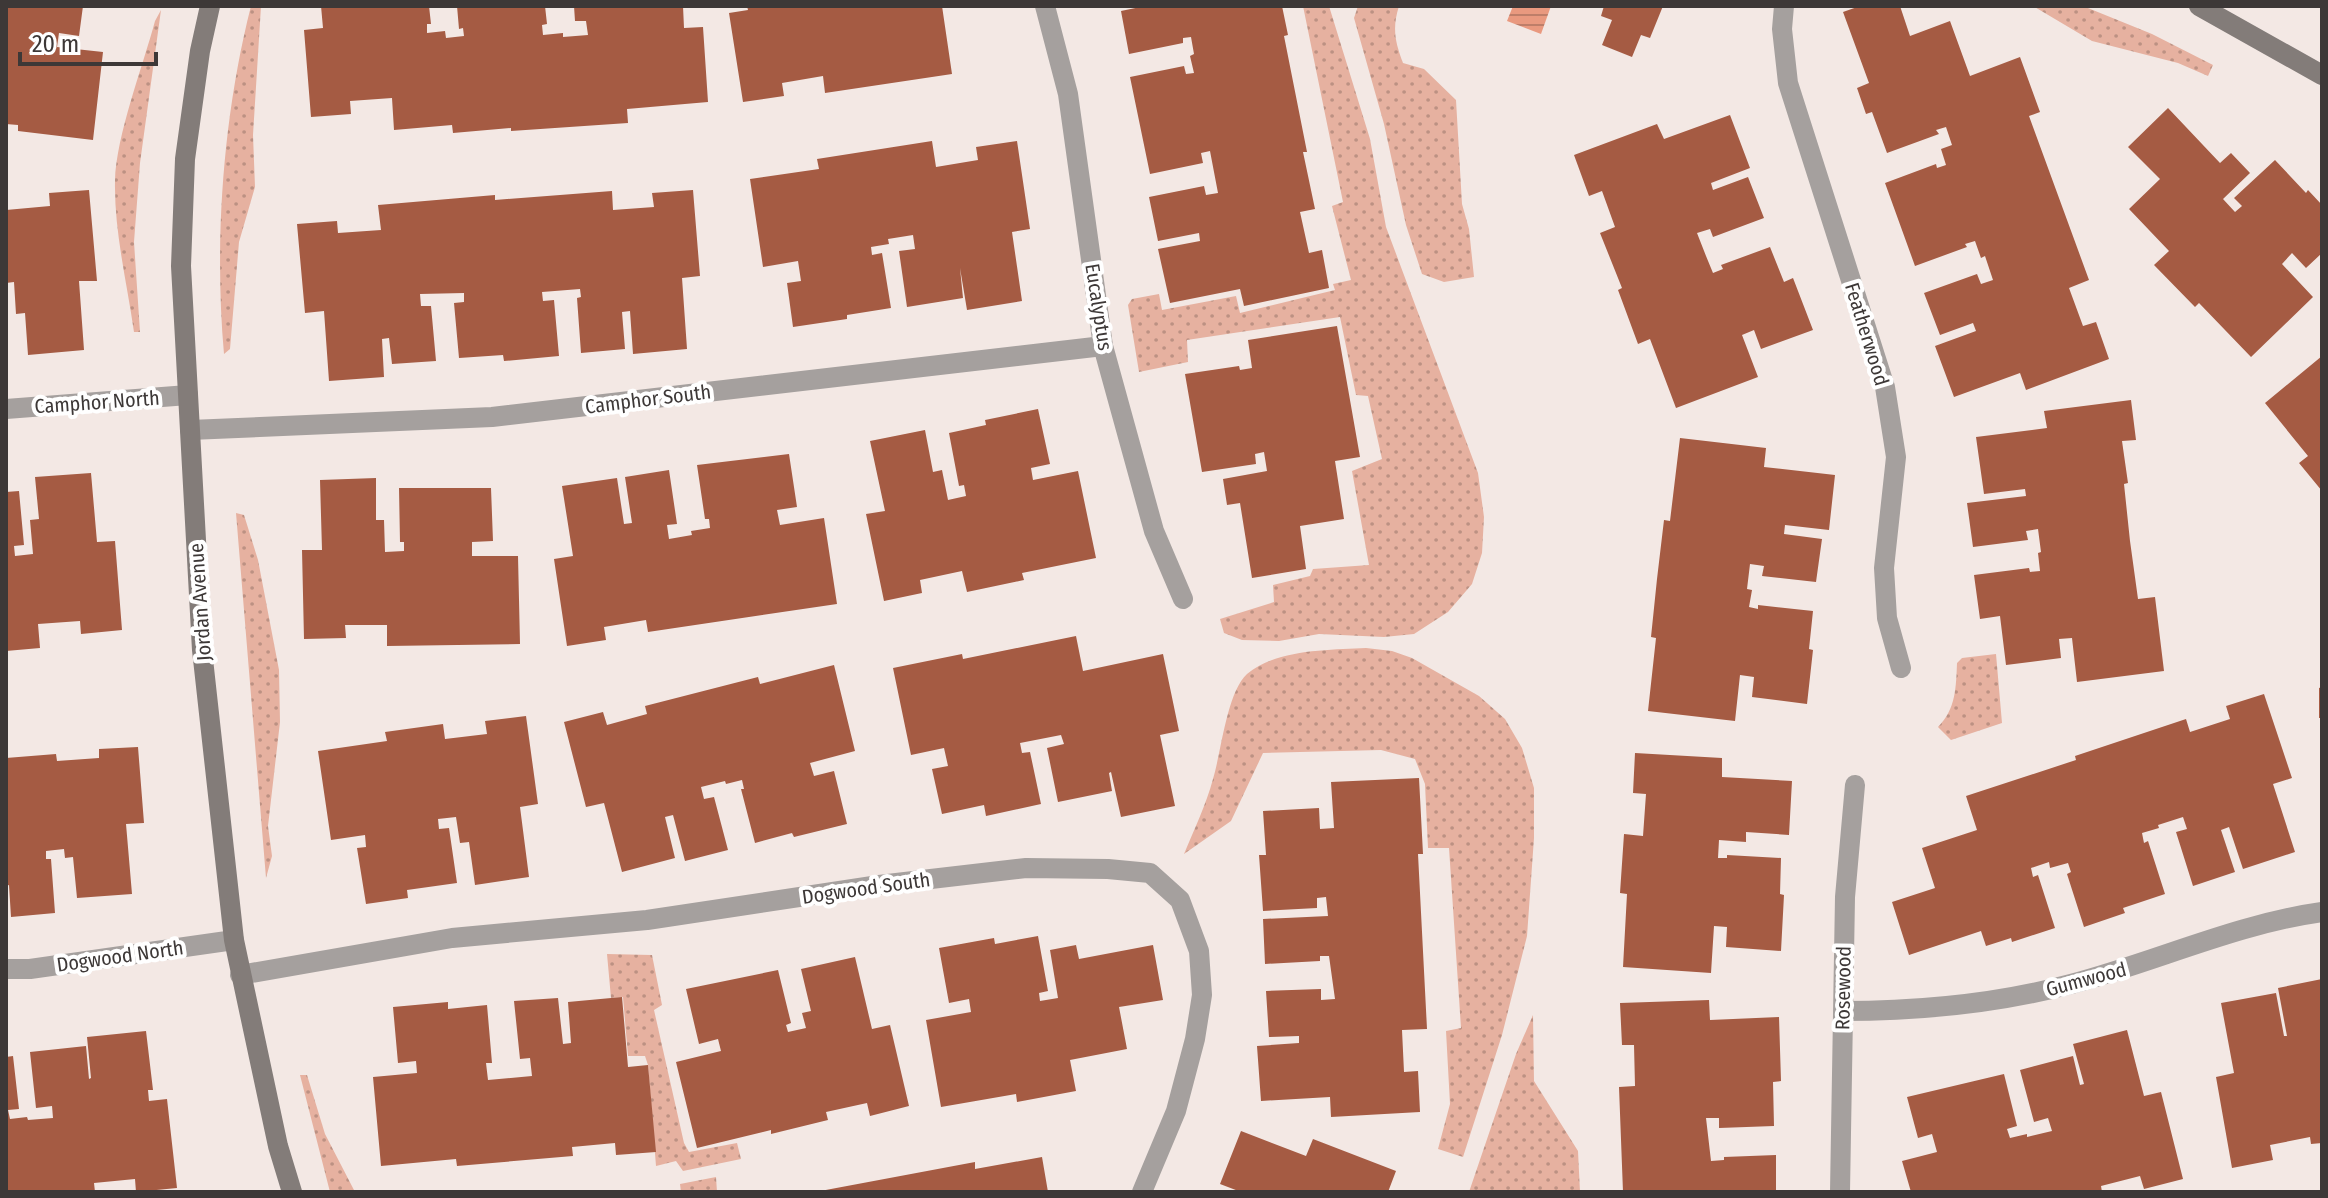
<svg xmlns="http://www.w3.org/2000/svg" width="2328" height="1198" font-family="'Fira Sans Condensed',sans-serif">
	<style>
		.grass { fill: url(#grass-dots) }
		.water { fill: url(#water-rules) }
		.building { fill: #a55b43 }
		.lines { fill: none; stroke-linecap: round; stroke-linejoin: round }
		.street { stroke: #a5a09e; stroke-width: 20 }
		.secondary { stroke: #837c79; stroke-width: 20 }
		.labels { text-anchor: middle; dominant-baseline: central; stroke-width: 8; stroke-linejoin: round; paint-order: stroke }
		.street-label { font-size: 20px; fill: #3d3837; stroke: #fff }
	</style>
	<defs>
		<pattern id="grass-dots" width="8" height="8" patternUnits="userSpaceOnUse" patternTransform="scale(2)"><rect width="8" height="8" fill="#e6b1a0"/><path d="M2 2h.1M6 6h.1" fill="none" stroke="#bc9183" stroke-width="1.8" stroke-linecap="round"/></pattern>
		<pattern id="water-rules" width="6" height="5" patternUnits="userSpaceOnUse" patternTransform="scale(2)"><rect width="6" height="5" fill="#e9997f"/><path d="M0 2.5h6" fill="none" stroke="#be7e69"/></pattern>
	</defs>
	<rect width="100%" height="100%" fill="#f3e8e4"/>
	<path class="grass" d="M251,6H261L253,135L255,187L239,242L230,349L224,354C214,242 223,116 251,6Z
		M1303,6H1329L1370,139L1386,227L1478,473L1484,517L1482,553L1472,584L1448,612L1414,634L1384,637L1319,634L1279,641L1242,640L1224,633L1220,619L1274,602L1273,585L1310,576L1313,569L1369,565L1352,471L1382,459L1368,396L1356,395L1340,317L1187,340L1188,362L1139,372L1128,305L1132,299L1159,294L1162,310L1236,296L1240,313L1335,290L1333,284L1351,280L1332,206L1343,202Z
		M1358,6H1399C1392,28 1395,42 1403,63L1424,69L1456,100L1462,204L1469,229L1474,277L1444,282L1422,274L1406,225L1384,124L1354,18Z
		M2033,6H2083L2152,34L2213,65L2208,76L2178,63L2092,41Z
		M161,10L140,163L134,242L140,332H134C127,283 114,231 115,181C116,136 143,66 155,21Z
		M236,513L244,515L258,560L279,670L280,722L268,826L272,856L266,878Z
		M1366,648L1392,651L1412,658L1479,696L1505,719L1522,748L1534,788V838L1527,936L1502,1035L1463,1157L1438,1149L1450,1104L1446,1031L1461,1028L1449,848H1428L1425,784L1415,759L1381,750L1263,753L1231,821L1184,854C1194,830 1206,805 1213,779C1221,753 1227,692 1247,674C1277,649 1329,650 1366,648Z
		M1996,654L2002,723L1951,740L1938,727C1956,709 1956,687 1957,663L1962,658Z
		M607,954L652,955L662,1005L654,1010L684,1143L689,1152L737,1143L741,1159L683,1171L676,1161L656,1166L648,1065L645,1056H628L623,997L611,998Z
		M1533,1015L1534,1081L1578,1151L1580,1192H1469L1516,1054Z
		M300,1075H307L325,1134L355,1192H330Z
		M716,1177L717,1192H681L680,1184Z"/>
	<path class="water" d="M1513,6H1551L1541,34L1507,21Z"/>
	<path class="building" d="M6,6H83L79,36L59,33L57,47L103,52L93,140L18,131V125L6,124Z
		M321,6H429L431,24H427V33L445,31L446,38L464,36L463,28L459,29L457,6H545L547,24L542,25L543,35L563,33V37L588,35L586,21H575L574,6H683L684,28L703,27L708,102L627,109L628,123L511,131V128L453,133L452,125L394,130L392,98L350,101L351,114L311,117L304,30L323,28Z
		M747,6H942L952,74L825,93L823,76L782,83L784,96L743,102L729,13L748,10Z
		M1145,6H1282L1288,35L1284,36L1307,152H1303L1315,209L1300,212L1309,253L1322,250L1329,288L1244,306L1240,289L1170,303L1158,249L1200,241L1199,233L1158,241L1149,197L1204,186L1206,195L1218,193L1210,151L1201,153L1203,163L1150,174L1130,77L1184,66L1186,74L1194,73L1190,56L1194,54L1191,37L1183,38V43L1129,54L1121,11Z
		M1604,6H1663L1650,38L1641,35L1632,57L1602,45L1612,20L1601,16Z
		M1860,6H1900L1910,36L1950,21L1970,76L2020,57L2040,112L2029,116L2089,280L2069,288L2083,326L2096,322L2109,359L2026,390L2020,373L1954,397L1935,346L1976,331L1973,323L1940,335L1924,293L1977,274L1981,284L1993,280L1985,256L1981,258L1975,241L1965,244L1967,247L1915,266L1885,183L1936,164L1937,168L1946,165L1941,149L1952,145L1946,127L1936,130L1939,134L1887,153L1872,112L1866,114L1857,88L1869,83L1843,12Z
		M2168,108L2220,163L2231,153L2250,173L2223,199L2235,212L2242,206L2234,198L2275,160L2306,193L2308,190L2322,205V253L2306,268L2292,253L2282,264L2313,297L2251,357L2199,303L2195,307L2154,265L2169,251L2129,209L2160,179L2128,147Z
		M1730,115L1750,168L1711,183L1713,190L1748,177L1764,218L1713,237L1710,229L1697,233L1706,256L1713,273L1723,269L1721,265L1770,247L1784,282L1793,278L1813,330L1761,349L1754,330L1742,335L1758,377L1676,408L1650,339L1638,344L1618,290L1622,288L1600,233L1615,227L1602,191L1589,196L1574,155L1657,124L1664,139Z
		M932,141L936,167L978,160L976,147L1017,141L1030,229L1012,232L1022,301L967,310L960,268L963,298L907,307L899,251L915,249L913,235L888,239L889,244L871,247L872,255L882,253L891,308L847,315V319L793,327L787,283L801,281L798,261L763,267L750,179L819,169L817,159Z
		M89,190L97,281H79L84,350L28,355L25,313L16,314L14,282L6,283V210L50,206L49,193Z
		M693,190L700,276L682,278L687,349L633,354L630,311L622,312L625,349L581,353L577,298L581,297L580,289L542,292L543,301L554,300L559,356L504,361L503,355L459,358L454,303L464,302V293L420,294L421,306H431L436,361L392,364L389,338L382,339L384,377L329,381L324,311L305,313L297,224L337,221L338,233L381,230L378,205L495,195V200L612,191L613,210L654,207L652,193Z
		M1337,326L1360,457L1335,461L1344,519L1300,526L1306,569L1252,578L1240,503L1227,505L1223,479L1267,471L1264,452L1255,454L1256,464L1202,472L1185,374L1239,366L1240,370L1252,368L1248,340Z
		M2322,356V491L2299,463L2308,456L2265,403Z
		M2131,400L2136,440L2122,441L2128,483L2124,484L2130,541L2138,599L2155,597L2164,671L2077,682L2072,638L2059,639L2061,658L2006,665L2000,616L1980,619L1974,575L2029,568L2030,572L2040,571L2038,553L2041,552L2038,529L2026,531L2028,540L1973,547L1967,503L2026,496L2025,489L1984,494L1976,437L2047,428L2044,411Z
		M1038,409L1050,464L1031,468L1033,480L1078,471L1096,558L1022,573L1024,580L967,592L962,571L920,580L922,593L884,601L866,514L885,511L870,441L925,430L933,472L942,470L948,500L966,496L964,485L959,486L949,433L986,425L985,420Z
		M1680,438L1766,448L1764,467L1835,475L1829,530L1785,525L1784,534L1822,539L1816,582L1762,576L1764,566L1750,564L1747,589L1752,590L1749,607L1758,609V605L1813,611L1809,649L1813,650L1807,704L1752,697L1754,677L1740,675L1735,721L1648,711L1656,638L1651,637L1657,579L1664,520L1670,521Z
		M789,454L797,507L777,510L780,525L824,518L837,604L648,632L646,620L604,627L606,640L567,646L554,559L573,556L562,486L617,478L624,524L632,523L625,477L669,470L677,524L667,525L669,539L692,535L691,531L710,528L709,519H705L697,465Z
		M91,473L97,542L115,541L122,630L81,634L80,621L38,624L40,648L6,651V492L19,491L24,545L14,546L15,556L33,554L30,520L39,519L35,477Z
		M376,478V520H384L385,552L404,551V542H400L399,488H491L493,541L472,542V556H518L520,644L387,646V625H345L346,638L304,639L302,550H322L320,480Z
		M1076,636L1083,671L1163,654L1179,731L1160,735L1175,806L1121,817L1111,772L1109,773L1112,791L1058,802L1047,748L1064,744L1061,735L1020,743L1022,753L1030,752L1041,804L986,816L984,805L942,814L932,769L948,766L944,748L911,755L893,668L962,654L963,659Z
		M834,665L855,751L810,763L814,776L834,771L847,824L794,837L792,833L755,843L741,789H744L742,780L726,784L725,781L701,787L704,799L714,797L728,850L685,861L673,815L665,817L675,858L622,872L604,803L586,807L564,722L603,712L607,725L647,714L645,706L758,677L760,684Z
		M2322,687V718H2319V688Z
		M2264,694L2292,778L2273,784L2295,852L2243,869L2229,827L2221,830L2235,872L2193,886L2176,832L2187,829L2183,817L2158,825L2159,828L2142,833L2144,843L2148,841L2165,894L2123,908L2125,913L2084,927L2067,874L2071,872L2068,863L2050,868L2049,862L2031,868L2033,877L2038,875L2055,928L2012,942L2011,938L1986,946L1981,931L1909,955L1892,902L1935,888L1922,848L1977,830L1966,796L2076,760L2075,756L2186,719L2190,732L2230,719L2226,706Z
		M526,716L538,804L520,807L529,877L475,885L469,842L460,843L456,817L438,819L439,829L449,828L457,883L407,890L408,898L366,904L357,848L366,847L365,835L331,840L318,751L387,741L385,732L443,724L445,739L487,734L485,721Z
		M138,747L144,823L126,824L132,894L77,898L73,857L65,858L64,849L46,851V859H51L55,913L11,917L9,885L6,886V758L56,754L57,761L99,758V749Z
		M1635,753L1722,758V777L1792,781L1789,835L1746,832V842L1719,840L1718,858H1727V855L1781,858L1780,894L1784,895L1781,951L1726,947L1727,927L1714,926L1711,973L1623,967L1627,894L1620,893L1624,834L1643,836L1646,794L1633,793Z
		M1419,778L1423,854H1418L1427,1029L1402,1030L1404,1072L1418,1071L1420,1112L1331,1117L1330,1097L1261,1101L1257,1046L1299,1043V1036L1269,1037L1266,991L1321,989V1000L1335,999L1329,956H1320V961L1265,964L1263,919L1328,916L1326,897L1317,898V908L1263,911L1259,855H1266L1263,811L1319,808L1320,829L1334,828L1331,782Z
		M1038,936L1048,991L1039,993L1040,1001L1058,998L1050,950L1076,945L1079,959L1153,945L1163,1000L1119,1007L1127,1049L1070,1060L1076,1091L1017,1102L1016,1094L941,1107L926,1020L971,1012L969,999L949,1003L939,948L994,938L995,944Z
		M855,957L872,1029L890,1025L909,1106L870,1116L867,1103L826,1112L828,1120L771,1134V1130L697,1148L676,1062L721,1051L718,1039L699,1044L686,989L778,970L791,1023L786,1025L788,1032L806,1028L802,1013L811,1011L801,969Z
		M2322,979V1143L2311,1144L2310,1137L2270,1145L2273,1160L2232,1168L2216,1077L2234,1073L2221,1003L2276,993L2284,1036H2287L2278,988Z
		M622,997L628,1067L648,1065L656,1152L616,1155L615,1143L572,1147L573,1156L457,1166L456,1159L381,1166L373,1077L417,1073L416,1061L398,1063L393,1007L448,1002V1009L487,1005L492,1063H486L488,1080L532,1076L530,1058L520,1059L514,1001L558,998L563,1044L571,1043L568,1002Z
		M1709,1000L1710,1020L1779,1017L1781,1081L1773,1082L1774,1126L1719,1128V1118H1706L1711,1161L1724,1160V1157L1776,1155V1192H1623L1619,1087L1635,1086L1634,1045H1622L1620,1003Z
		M2127,1030L2144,1096L2161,1092L2183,1179L2144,1189L2140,1176L2101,1186L2102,1192H1911L1902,1161L1937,1152L1932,1134L1918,1138L1907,1097L2004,1074L2017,1126L2007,1129L2010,1138L2027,1134V1137L2052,1131L2048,1118L2034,1122L2020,1070L2073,1056L2080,1085L2084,1084L2073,1044Z
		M146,1031L153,1090H148L149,1101L167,1099L177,1188L136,1192L135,1179L94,1183L95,1192H6V1057L13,1056L19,1109L8,1110L10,1119L27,1117L28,1120L53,1118L52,1106L36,1108L30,1052L86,1046L89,1079L91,1078L87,1037Z
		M1241,1131L1306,1156L1313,1139L1396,1171L1388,1192H1241L1220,1184Z
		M1042,1157L1048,1192H815L975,1162V1169Z"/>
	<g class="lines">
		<path class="street" d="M1045,6L1068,94L1103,346L1154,531L1183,599
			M1784,6L1782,29L1788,83L1885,387L1896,457L1884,568L1887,618L1901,668
			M6,409L188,395
			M190,430L492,417L1103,346
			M6,969H30L234,940
			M240,975L452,938L647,920L879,885L1026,868L1108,869L1150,873L1180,900L1199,951L1202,995L1195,1039L1176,1111L1142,1192
			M1843,1011C1920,1011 1996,1004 2071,984C2155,962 2236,924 2322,912
			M1840,1192L1845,897L1855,785"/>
		<path class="secondary" d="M210,6L200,51L185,159L181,266L202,650L234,940L278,1146L292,1192
			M2199,6L2322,75"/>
	</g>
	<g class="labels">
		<g class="street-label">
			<text transform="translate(1099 307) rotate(81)">Eucalyptus</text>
			<text transform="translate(1867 334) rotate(73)">Featherwood</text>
			<text transform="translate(648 399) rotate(-7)">Camphor South</text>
			<text transform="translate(97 402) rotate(-4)">Camphor North</text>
			<text transform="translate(200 602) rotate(-94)">Jordan Avenue</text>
			<text transform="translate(866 888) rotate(-8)">Dogwood South</text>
			<text transform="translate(120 956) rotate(-8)">Dogwood North</text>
			<text transform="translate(2086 979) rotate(-15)">Gumwood</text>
			<text transform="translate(1843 988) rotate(-89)">Rosewood</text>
		</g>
	</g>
	<rect width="2328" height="1198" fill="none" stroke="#3d3837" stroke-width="16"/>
	<path d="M20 52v12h136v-12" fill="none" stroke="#3d3837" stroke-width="4"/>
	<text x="32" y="52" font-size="24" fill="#3d3837" stroke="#ffffff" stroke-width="6" paint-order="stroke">20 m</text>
</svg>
